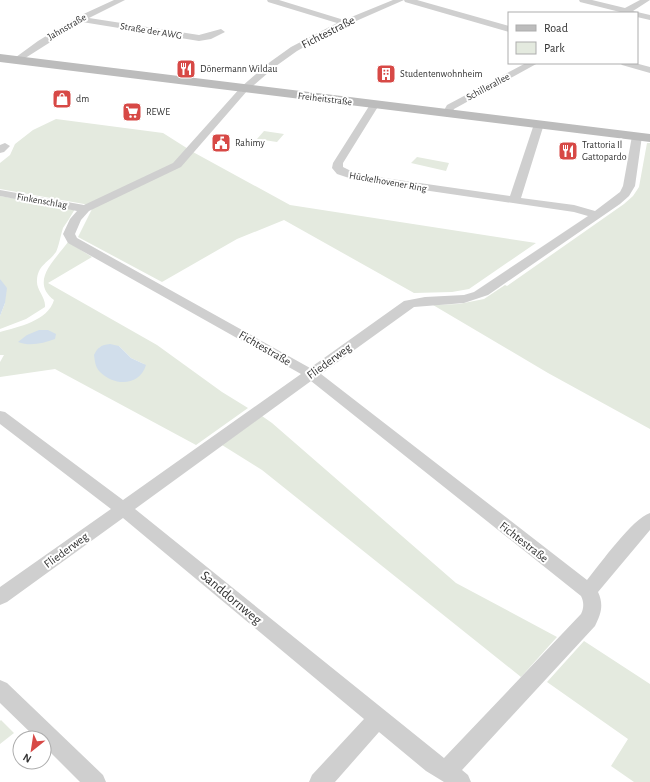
<svg xmlns="http://www.w3.org/2000/svg" width="650" height="782" font-family="'Alegreya Sans',sans-serif">
	<style>
		.green { fill: #e4eadf; fill-rule: evenodd }
		.water { fill: #d1deeb }
		.lines { fill: none; stroke-linecap: round; stroke-linejoin: round }
		.street { fill: #cfcfcf; fill-rule: evenodd }
		.secondary { fill: #bcbcbc; fill-rule: evenodd }
		.labels { text-anchor: middle; dominant-baseline: central; stroke-width: 4; stroke-linejoin: round; paint-order: stroke }
		.far-street-label { font-size: 10px; fill: #323232; stroke: #fff }
		.far-poi-label { font-size: 10px; fill: #323232; stroke: #fff; text-anchor: start }
		.street-label { font-size: 12px; fill: #323232; stroke: #fff }
		.near-street-label { font-size: 14px; fill: #323232; stroke: #fff }
	</style>
	<rect width="100%" height="100%" fill="#fff"/>
	<path class="green" d="M56,119L163,133L193,152L290,205L536,243L469,289L452,292L414,293L284,220L237,239L162,282L78,237L92,209L84,204L0,189V163L10,155L15,144L33,130Z
		M264,131L284,134L277,142L257,139Z
		M647,143H650V429L548,373L433,305L459,304L484,299L505,285L507,286L624,204L633,196L639,187Z
		M417,157L449,163L446,171L411,163Z
		M0,196L75,209C71,216 67,222 63,228C61,234 58,249 56,252C48,263 38,265 37,280C36,290 46,297 45,307L26,319L0,329V316L5,303L0,279Z
		M68,242L92,257L48,283L157,345L222,392L248,408L196,445L55,369L0,377V362L4,355H0V332C18,327 48,321 54,300C29,281 56,259 68,242ZM119,346L131,358L146,365L99,347Z
		M262,416L272,423L456,583L557,637L521,677L262,470L222,445Z
		M584,641L650,684V782H634L611,766L628,739L547,682Z
		M1,720L14,733L0,744V721Z"/>
	<path class="water" d="M0,279L7,288L5,303L0,316Z
		M39,330H48L56,334L55,339C43,343 31,347 18,342L27,335Z
		M110,344L119,346L131,358L146,365C139,387 114,386 100,372C95,367 95,361 94,355C98,347 101,345 110,344Z"/>
	<g class="lines">
		<path class="street" d="M114,0H125L89,18L199,35L221,29L225,32L211,39L199,41L82,22L19,62L16,63L12,60L38,41L77,17Z
			M267,0H279L344,20L393,0H404L331,32L297,51L276,66L247,91L181,167L89,211L81,220L75,234L77,238L310,368L404,301L425,297L464,295L474,292L588,216L574,212L355,180L337,174L332,168L333,163L371,103L374,102L379,105L343,163V167L357,174L510,196L534,124L539,121L544,124L521,198L574,205L595,211L620,192L623,186L632,136L637,133L642,136L635,186L629,196L620,204L488,295L464,303L414,307L321,374L587,580C600,564 633,518 650,513V530L598,592C604,605 601,614 595,626L462,770L468,775L471,782H444L426,771L379,732L335,782H309L312,775L364,719L123,518L7,602L0,605V587L111,509L0,424V411L5,412L123,500L301,374L68,243L63,234L70,219L77,211L0,196V190L84,205L173,163L241,87L270,62L291,47L337,23L268,2ZM311,381L581,596C584,602 584,608 581,614L444,758L135,509Z
			M404,0H417L509,26V32L405,2Z
			M579,0H592L625,8L640,0H650L633,11L650,15V20L637,17V13H619L620,12L580,2Z
			M526,63H538L454,109L451,116L447,117L442,114L447,105Z
			M620,63H635L650,67V73L622,65Z
			M5,143L10,146L4,152L0,153V145Z
			M0,680L7,683L103,775L106,782H80L44,746V738H36L0,703Z"/>
		<path class="secondary" d="M0,54L650,134V142L0,62Z"/>
	</g>
	<defs>
		<symbol id="restaurant-square" viewBox="-11 -11 22 22"><rect x="-9" y="-9" width="18" height="18" rx="4" fill="#d74946" stroke="#fff"/><path d="M-5-6h1v4h1v-4h1v4h1v-4h1v5L-1.5 .5V6h-2V.5L-5-1ZM5-6V6H3V1.5H1.5Q1.5-4 5-6Z" fill="#fff"/></symbol>
		<symbol id="building-square" viewBox="-11 -11 22 22"><rect x="-9" y="-9" width="18" height="18" rx="4" fill="#d74946" stroke="#fff"/><path d="M-4-6H4V6H1V3H-1V6H-4ZM-2.5-4.3h1.7v1.8h-1.7ZM.8-4.3h1.7v1.8H.8ZM-2.5-1h1.7V.8h-1.7ZM.8-1h1.7V.8H.8Z" fill="#fff"/></symbol>
		<symbol id="shop-square" viewBox="-11 -11 22 22"><rect x="-9" y="-9" width="18" height="18" rx="4" fill="#d74946" stroke="#fff"/><path d="M-5-2.5h2.3a2.7 3.5 0 0 1 5.4 0H5L5.5 6h-11ZM-1.5-2.5h3a1.5 2.3 0 0 0-3 0Z" fill="#fff"/></symbol>
		<symbol id="supermarket-square" viewBox="-11 -11 22 22"><rect x="-9" y="-9" width="18" height="18" rx="4" fill="#d74946" stroke="#fff"/><path d="M-6-5.5h2.5l.6 2H6L4.5 2H-2.5L-4.4-4H-6ZM-1.5 3.2a1.3 1.3 0 1 0 .1 0ZM3 3.2a1.3 1.3 0 1 0 .1 0Z" fill="#fff"/></symbol>
		<symbol id="civic-square" viewBox="-11 -11 22 22"><rect x="-9" y="-9" width="18" height="18" rx="4" fill="#d74946" stroke="#fff"/><path d="M-.6-6.5H3V-4.5H.6V-3L4-1V1h2V6H-6V1h2V-1L-.6-3ZM-1.2 2.5V6h2.4V2.5Z" fill="#fff"/></symbol>
	</defs>
	<g fill-rule="evenodd">
		<use href="#restaurant-square" x="175" y="58" width="22" height="22"/>
		<use href="#building-square" x="375" y="63" width="22" height="22"/>
		<use href="#shop-square" x="51" y="88" width="22" height="22"/>
		<use href="#supermarket-square" x="121" y="101" width="22" height="22"/>
		<use href="#civic-square" x="210" y="132" width="22" height="22"/>
		<use href="#restaurant-square" x="557" y="140" width="22" height="22"/>
	</g>
	<g class="labels">
		<g class="far-street-label">
			<text transform="translate(67 27) rotate(-30)">Jahnstraße</text>
			<text transform="translate(151 31) rotate(9)">Straße der AWG</text>
			<text transform="translate(488 87) rotate(-28)">Schillerallee</text>
			<text transform="translate(325 99) rotate(7)">Freiheitstraße</text>
			<text transform="translate(388 182) rotate(10)">Hückelhovener Ring</text>
			<text transform="translate(42 201) rotate(10)">Finkenschlag</text>
		</g>
		<g class="far-poi-label">
			<text x="200" y="69">Dönermann Wildau</text>
			<text x="400" y="74">Studentenwohnheim</text>
			<text x="76" y="99">dm</text>
			<text x="146" y="112">REWE</text>
			<text x="235" y="143">Rahimy</text>
			<text x="582" y="145">Trattoria Il<tspan x="582" dy="12">Gattopardo</tspan></text>
		</g>
		<g class="street-label">
			<text transform="translate(328 32) rotate(-27)">Fichtestraße</text>
			<text transform="translate(265 348) rotate(30)">Fichtestraße</text>
			<text transform="translate(329 361) rotate(-36)">Fliederweg</text>
			<text transform="translate(524 542) rotate(38)">Fichtestraße</text>
			<text transform="translate(66 550) rotate(-36)">Fliederweg</text>
		</g>
		<g class="near-street-label">
			<text transform="translate(231 598) rotate(40)">Sanddornweg</text>
		</g>
	</g>
	<rect x="508" y="12" width="130" height="52" fill="#ffffff" stroke="#adadad"/>
	<rect x="516" y="25" width="20" height="6" fill="#bcbcbc" stroke="#adadad"/>
	<text x="544" y="32" font-size="12" fill="#323232">Road</text>
	<rect x="516" y="42" width="20" height="12" fill="#e4eadf" stroke="#adadad"/>
	<text x="544" y="52" font-size="12" fill="#323232">Park</text>
	<g transform="translate(32 750) rotate(210)"><circle r="19" fill="#ffffff" stroke="#adadad"/>
	<path d="M0-3L7 15L0 10L-7 15Z" fill="#d74946"/>
	<text y="-6" font-size="11" font-weight="bold" text-anchor="middle" fill="#323232">N</text>
	</g>
</svg>
